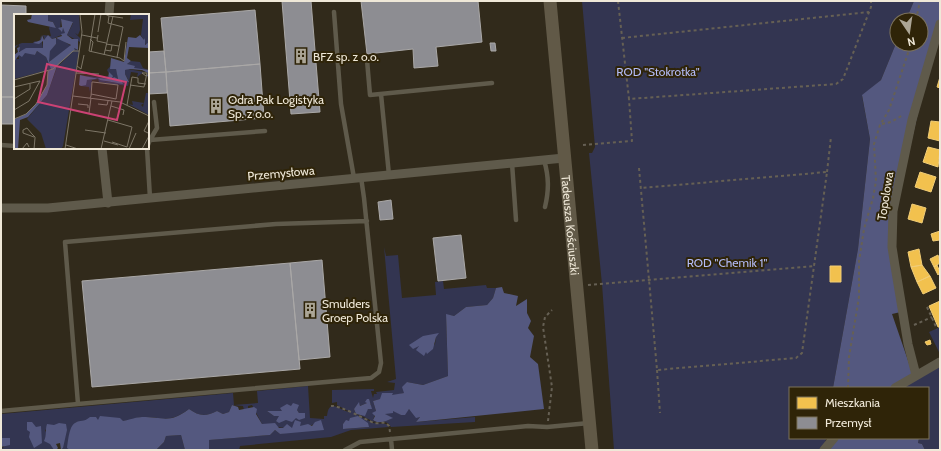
<svg xmlns="http://www.w3.org/2000/svg" width="941" height="451" font-family="Cabin,sans-serif">
	<style>
		.green { fill: #333551; fill-rule: evenodd }
		.forest { fill: #54587f }
		.homes { fill: #f2c14e; stroke: #f1cd77 }
		.industry { fill: #8d8d92; stroke: #aaa8a7 }
		.lines { fill: none; stroke-linecap: round; stroke-linejoin: round }
		.path { stroke: #666054; stroke-width: 2; stroke-dasharray: 3 3; stroke-linecap: butt }
		.service { stroke: #5f5a4b; stroke-width: 4.5 }
		.minor { stroke: #5f5a4b; stroke-width: 9 }
		.secondary { stroke: #615947; stroke-width: 13 }
		.labels { text-anchor: middle; dominant-baseline: central; stroke-width: 4; stroke-linejoin: round; paint-order: stroke }
		.poi-label { font-size: 12px; fill: #efe8d8; stroke: #2f2408; text-anchor: start }
		.park-label { font-size: 12px; fill: #b3bbf7; stroke: #2f2408 }
		.street-label { font-size: 12px; fill: #efe8d8; stroke: #2f2408 }
		.inset-road { fill: none; stroke: #7d7667; stroke-width: 1 }
		.view { fill: #cb4274; fill-opacity: 0.15; stroke: #cb4274; stroke-width: 2 }
		.inset-edge { fill: none; stroke: #efe8d8; stroke-width: 2 }
	</style>
	<rect width="100%" height="100%" fill="#312a1b"/>
	<path class="green" d="M582,1H914L906,20H897V41L881,80L862,96L870,139L858,249L833,388H790V438H826L825,445L822,450H614L602,284L589,153H592L595,147Z
		M384,247L386,256L398,255L402,298L436,295L435,282L443,281L444,289L486,285L487,288H496L493,298L487,305L466,307L454,316L446,315L448,376L423,385L407,382L404,393L373,401L376,411L373,420L376,423L360,415L371,407V404L367,403L360,406L359,403L354,409L356,414L352,412L373,423L386,424L389,427L351,430L331,437L240,446L239,450H209L208,440L270,435L275,430L280,434L321,424V421C303,431 281,429 262,424L252,405L248,406V409L244,410L243,406L232,405L229,412L223,414L217,411C205,417 199,416 189,409C167,425 163,416 141,417C135,418 129,421 123,421C107,423 91,421 76,422L70,450H61L63,448L55,425L45,430L54,450H1V447L3,448L10,438H1V414L233,393L234,405L258,403L257,391L308,386L310,418L324,419V416H327C329,396 341,412 350,412L337,405V402L332,403V390L374,389V391H371L373,398L374,394H377L376,392L394,390L395,383L387,382L396,379ZM436,337L435,344L426,351L419,345ZM291,406L297,410L299,413H305L286,420L276,421L280,416H274L267,411H283ZM346,421L369,427L343,429V424Z
		M940,327V351L939,352L929,332Z
		M940,366V450H925L922,444L918,443L919,438H928V388H901Z
		M409,409L420,417L416,422L475,417V422L391,427L388,423L384,422L392,418L384,414L393,410L401,415Z
		M181,435L185,450H156L164,442L166,436Z"/>
	<path class="forest" d="M914,1H940V24L935,39L892,226L905,311L892,314L913,375L894,388H833L858,249L870,139L862,95L881,80L897,41V44H921V20H906Z
		M502,287L504,293L518,296L516,306L527,299V313L531,321L528,328L534,336L530,357L538,364L544,409L416,422L420,417L416,418L409,409L405,415H401L393,411V413L385,414L393,418C386,421 379,425 373,420L375,416L372,413L376,411L373,401L380,399L382,393H393L392,395L404,393L402,387L407,382L423,385L448,376L446,314L454,316L466,307L487,305L493,298L496,288Z
		M439,333L436,337L433,349L427,354L426,352L424,356L416,350L419,346L413,349L409,345L423,336Z
		M367,399H369L372,409H368L365,416L356,414L354,409L359,402L360,406L367,403L365,402Z
		M293,403L299,405L297,410L299,413H305V418L299,420L296,418L292,422L286,420L279,423L276,421L279,416H274L267,411H282L280,408L287,404L291,406Z
		M232,405L238,407L239,410L254,407L257,409L256,414L262,424L275,423L279,428H283L287,424L292,428L295,420L301,422L300,426L308,424L312,426L315,422L321,420L324,430L280,434L275,430L270,435L209,440V450H185L181,435L166,436L164,442L156,450H70L67,448C68,442 69,426 75,423C81,419 83,423 90,417H96L98,420L100,416L120,418L123,421C129,420 136,417 142,417C164,417 169,424 189,409C199,416 205,417 217,411L223,414L229,412Z
		M358,416L368,423L369,427L343,429V424L346,420L349,421L350,418Z
		M27,422H32L36,427L41,426L42,443L34,448L29,437L30,432L27,430Z
		M59,423L66,424L67,430L63,448L61,450L60,443L56,444L58,448L56,450H54L50,444L44,441C47,435 45,430 47,424L54,425Z
		M1,438H10V445L1,447Z
		M836,438H919L918,443L922,444L925,450H826Z"/>
	<path class="homes" d="M940,77V88L937,87Z
		M931,121L940,122V141L928,138Z
		M928,147L940,150L938,167L923,162Z
		M920,172L936,177L931,192L915,187Z
		M912,204L926,208L922,223L908,219Z
		M940,231V240L933,241L931,234Z
		M919,249L922,265L911,267L908,252Z
		M938,255L940,263L934,267L930,259Z
		M922,265L930,276L917,282L911,267Z
		M937,265L940,272L938,275L934,267Z
		M830,266H841V282H830Z
		M930,276L936,288L923,294L917,282Z
		M940,301V327H938L929,306Z
		M930,340L931,344L927,345L925,342Z"/>
	<path class="industry" d="M282,1H311L320,112L291,114Z
		M361,1H478L482,42L436,47L438,66L414,68L413,49L367,54Z
		M1,5L26,6V15H15V97H1Z
		M255,10L260,64L166,72L161,18Z
		M490,43H495L496,51H491Z
		M164,51L166,72L148,73V52Z
		M260,64L264,118L170,126L166,72Z
		M166,72L167,93L148,94V73Z
		M1,97H15V124H1Z
		M391,200L393,219L380,220L378,202Z
		M461,235L466,278L438,281L433,238Z
		M322,260L330,357L299,360L290,263Z
		M290,263L300,369L92,387L82,281Z"/>
	<g class="lines">
		<path class="path" d="M618,1L629,99L836,84L843,79L871,7V1
			M916,20L920,1
			M622,38L869,12
			M882,124L891,122L903,115
			M583,145L632,141L629,99
			M639,168C645,235 651,302 657,370L796,358L802,353L827,172L641,188
			M827,172L831,137
			M588,285L814,266
			M927,307L937,329
			M914,325L932,317
			M657,370L660,413
			M848,388L849,357L859,297V261L864,229L873,198L876,181L874,144L880,125L889,110L911,44
			M331,406C340,405 364,419 374,423C378,424 382,422 386,423L389,426L390,432
			M548,421L552,387L543,327L545,317L552,310"/>
		<path class="service" d="M334,12L341,104L354,178
			M367,60L370,95L492,83
			M381,94L389,175
			M150,140L157,128L154,102
			M1,145L15,146
			M148,145L150,140L265,131
			M147,148L150,198
			M544,160C549,177 549,190 545,207
			M512,163L516,220
			M361,177L364,198L381,363L379,372L371,378L78,404L65,242L276,224L367,221
			M1,411L78,404
			M391,439L392,450
			M345,450L360,442L528,426L547,427L589,423"/>
		<path class="minor" d="M109,15L110,1
			M102,148L108,203
			M1,208H48L564,158
			M916,375L908,344L895,266L892,247L893,211L912,120L940,24
			M895,388L940,362
			M824,450L834,438"/>
		<path class="secondary" id="s1" d="M550,1L592,450"/>
	</g>
	<defs>
		<symbol id="building-bare" viewBox="-9 -9 18 18"><path d="M-4-6H4V6H1V3H-1V6H-4ZM-2.5-4.3h1.7v1.8h-1.7ZM.8-4.3h1.7v1.8H.8ZM-2.5-1h1.7V.8h-1.7ZM.8-1h1.7V.8H.8Z" fill="#aca696" stroke="#2f2408" stroke-width="2.5" paint-order="stroke"/></symbol>
	</defs>
	<g fill-rule="evenodd">
		<use href="#building-bare" x="290" y="45" width="22" height="22"/>
		<use href="#building-bare" x="205" y="95" width="22" height="22"/>
		<use href="#building-bare" x="299" y="299" width="22" height="22"/>
	</g>
	<g class="labels">
		<g class="poi-label">
			<text x="313" y="56">BFZ sp. z o.o.</text>
			<text x="228" y="99">Odra Pak Logistyka<tspan x="228" dy="14">Sp. z o.o.</tspan></text>
			<text x="322" y="303">Smulders<tspan x="322" dy="14">Groep Polska</tspan></text>
		</g>
		<g class="park-label">
			<text x="658" y="71">ROD "Stokrotka"</text>
			<text x="727" y="262">ROD "Chemik 1"</text>
		</g>
		<g class="street-label">
			<text transform="translate(281 173) rotate(-5)">Przemysłowa</text>
			<text transform="translate(885 196) rotate(-81)">Topolowa</text>
			<text stroke="none"><textPath href="#s1" startOffset="225">Tadeusza Kościuszki</textPath></text>
		</g>
	</g>
	<g transform="translate(14 14)">
		<rect width="135" height="135" fill="#312a1b"/>
		<path d="M34,0H65L66,16L64,21L61,19L66,24V28L53,21L59,9L47,5L46,17L49,14L52,19L38,25L34,22L31,27L29,21L37,22L35,14L37,10L42,14L39,8L35,7L38,9L36,10L34,7ZM117,0L135,1V28L132,31L127,21L129,5L116,6ZM27,22L29,34H20L18,37L17,35L11,36L6,39L8,42L11,37L21,41L23,37L32,43L34,48L36,36L42,30L41,25H47L57,32L35,48L38,55L0,65V45H5L4,39L8,37H4L5,30L0,35L1,32L5,30L8,29H19L21,27H23L21,28L25,29ZM60,34L65,37L49,132L47,135H32L27,119L13,105L33,81L43,53L61,36ZM101,47L104,65L96,66L95,58L94,65L90,67L104,69L107,66L115,67L111,60V56L114,55L130,58L123,63L124,59L117,58L114,72L85,68L84,65L78,66L76,78L75,73L67,72L73,66L80,65L72,62L92,64L95,60L93,56ZM117,47L126,48L129,54L135,56L120,55L113,50ZM132,79H135V101L114,90L119,91L118,87L130,89L127,91L129,93Z" fill="#333551"/>
		<path d="M18,0H34V7L39,8L42,14L14,8L13,6L17,5ZM47,5L59,8L53,21L58,25H64V36L60,34L61,36L43,52L33,81L14,103L6,106L4,135H0V105L12,100L22,90L33,71L34,57L37,55L32,43L23,37L21,41L11,39L8,43L5,41L0,48V41L4,38L3,34L6,33L5,38L12,34H29V27L25,30L19,29L27,26L28,21L30,26L34,21L38,25L48,22L47,20L51,19L49,14L48,18L44,14L48,13ZM42,24L57,31L35,48L36,37L42,30ZM126,21L130,26L131,24V31L135,28V34L115,33L113,44L117,47L113,50L121,52L120,54L135,56V63L133,62L134,59L128,56L116,55L111,56V60L115,68L107,66L109,70L86,66L84,64L94,65L95,58L99,62L97,66L100,63L104,65L102,55H96L97,44L110,48L114,23L122,24ZM66,61L80,64H83L81,65L73,66L72,71L67,72L65,71Z" fill="#54587f" fill-rule="evenodd"/>
		<path class="inset-road" d="M81,0L75,37L106,44L110,47L112,28M91,0L95,2L94,9L109,13L103,43M95,2L109,4M84,18L87,0M68,21L83,24M84,21L83,27L92,29M76,25L79,28L77,38M92,30L105,32M91,36L97,37L98,31M90,41L99,2M63,52L67,55L70,41M62,59L85,60M0,66L39,55L59,37H65M116,71L130,73L133,59H128L132,62M0,73L26,67M59,82L106,88L135,102M76,84L77,82L78,68H79L104,71L102,85L77,80M0,85L16,75V70M64,90L74,91V94M84,90L93,91L94,87M113,91L118,63L124,64V69L132,70M97,92L110,96L109,101M0,96L15,87L26,67M75,99L77,84M0,105L12,100L22,90L33,71L34,57M94,106L118,113L113,133L98,128M135,107L130,117L134,119L135,117M71,116L92,119M0,118V131M90,127L104,131M52,131L64,135M8,135L13,129L15,133M20,135L21,124V123L18,120L13,114L9,116V119L20,123M51,135L68,18L66,0M87,135L98,87M115,135L122,119M128,135L135,122"/>
		<path class="view" d="M33,50L112,68L103,106L24,88Z"/>
		<rect width="135" height="135" class="inset-edge"/>
	</g>
	<rect width="941" height="451" fill="none" stroke="#efe8d8" stroke-width="4"/>
	<rect x="789" y="387" width="140" height="52" fill="#2f2408" stroke="#7c725b"/>
	<rect x="797" y="397" width="20" height="12" fill="#f2c14e" stroke="#7c725b"/>
	<text x="825" y="407" font-size="12" fill="#efe8d8">Mieszkania</text>
	<rect x="797" y="417" width="20" height="12" fill="#8d8d92" stroke="#7c725b"/>
	<text x="825" y="427" font-size="12" fill="#efe8d8">Przemysł</text>
	<g transform="translate(909 32) rotate(167)"><circle r="19" fill="#2f2408" stroke="#7c725b"/>
	<path d="M0-3L7 15L0 10L-7 15Z" fill="#aca696"/>
	<text y="-6" font-size="11" font-weight="bold" text-anchor="middle" fill="#efe8d8">N</text>
	</g>
</svg>
